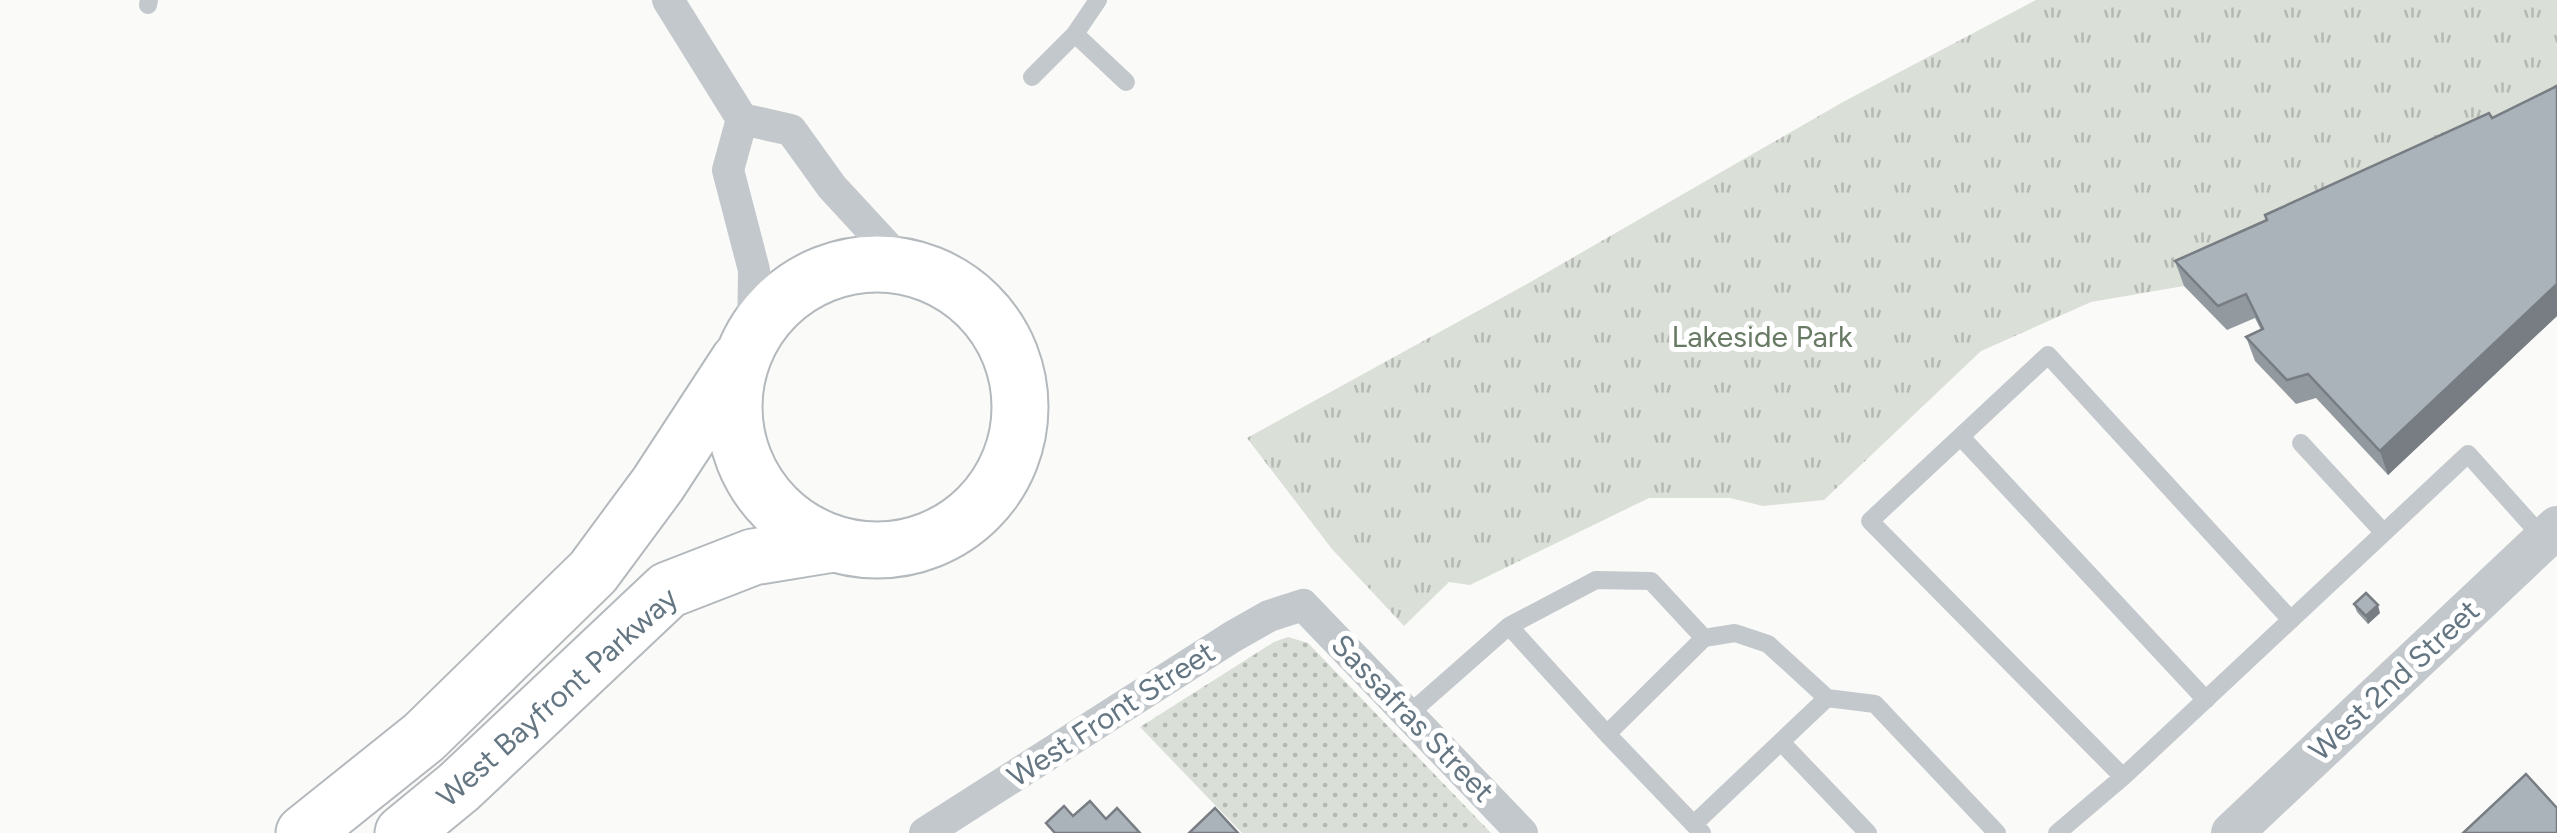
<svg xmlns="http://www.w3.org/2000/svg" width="2557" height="833" font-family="Figtree,sans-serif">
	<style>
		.grass { fill: url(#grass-dots) }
		.park { fill: url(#park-tufts) }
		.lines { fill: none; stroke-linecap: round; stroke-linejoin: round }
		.trunk-casing { stroke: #b4b9bd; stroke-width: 59 }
		.service { stroke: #c3c8cc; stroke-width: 18 }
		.minor { stroke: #c3c8cc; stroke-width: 32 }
		.tertiary { stroke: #c3c8cc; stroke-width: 42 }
		.trunk { stroke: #fff; stroke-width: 55 }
		.wall { fill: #929a9f }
		.shaded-wall { fill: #777d82 }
		.building { fill: #aab3b9; stroke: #777d82; stroke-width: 2.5 }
		.labels { text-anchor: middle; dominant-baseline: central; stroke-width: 10; stroke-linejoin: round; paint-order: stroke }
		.park-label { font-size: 30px; fill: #687a64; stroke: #fff }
		.street-label { font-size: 30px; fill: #657683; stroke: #fff }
	</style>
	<defs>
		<pattern id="grass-dots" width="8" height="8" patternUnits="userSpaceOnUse" patternTransform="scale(2.5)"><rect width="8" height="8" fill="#dadfd7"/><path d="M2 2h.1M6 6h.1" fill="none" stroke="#b4b9b4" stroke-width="1.8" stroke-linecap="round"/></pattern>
		<pattern id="park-tufts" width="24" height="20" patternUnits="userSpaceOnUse" patternTransform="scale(2.5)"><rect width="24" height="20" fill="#dadfd7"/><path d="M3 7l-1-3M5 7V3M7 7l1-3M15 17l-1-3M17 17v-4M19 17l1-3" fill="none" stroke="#b4b9b4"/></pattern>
	</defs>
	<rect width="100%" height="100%" fill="#fafaf8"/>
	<path class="grass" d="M1288,637L1308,643L1491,833H1242L1140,727L1274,642Z"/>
	<path class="park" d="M2036,0H2557V114L2184,286L2091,302L1981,351L1824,500L1763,506L1730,498H1649L1470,585L1449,582L1404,626L1332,549L1247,438L1527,284L1843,102Z"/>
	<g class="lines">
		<defs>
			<path id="trunk" d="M734 407a143 143 0 1 1 286 0a143 143 0 1 1-286 0Z
				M304,833L424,737L593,572L658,484L739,360
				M403,833L459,787L668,590L753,557L833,544"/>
		</defs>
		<use href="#trunk" class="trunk-casing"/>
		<path class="service" d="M148,5L149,0
			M1075,34L1126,82
			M1032,77L1075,34L1098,0
			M1961,437L2206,700
			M2301,443L2384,533
			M1704,638L1735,633L1768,644L1827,698
			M1409,714L1509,626
			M1607,734L1704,638L1651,581L1596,580L1509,626L1607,734L1702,833
			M1782,743L1868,833
			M2123,777L1870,521L2048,355L2291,620
			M1694,824L1827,698L1875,704L1997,833
			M2057,833L2123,777L2468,454L2544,539"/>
		<path class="minor" d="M668,0L742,119L791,130L832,187L905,266
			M742,119L728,170L754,270L753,337
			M925,833L1232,637L1269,616L1303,605L1522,833"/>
		<path class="tertiary" d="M2232,833L2557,527"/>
		<use href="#trunk" class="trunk"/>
	</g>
	<path class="wall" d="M2557,86V316L2388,475L2316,398L2296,404L2255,361L2246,337L2261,330L2255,318L2227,330L2184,286L2175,261L2492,118Z
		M2354,604L2380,613L2368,624L2357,612Z"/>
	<path class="shaded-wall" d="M2557,284V316L2388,475L2380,451Z
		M2378,605L2380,613L2368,624L2366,616Z"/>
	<path class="building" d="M2557,86V284L2380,451L2308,374L2287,380L2246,337L2263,329L2246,294L2218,306L2175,261L2267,220L2265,215L2489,113L2492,118Z
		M2366,593L2378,605L2366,616L2354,604Z
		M2526,774L2557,808V833H2463Z
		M1090,801L1106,819L1117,808L1140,833H1055L1046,823L1064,806L1073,816Z
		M1215,808L1238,833H1189Z"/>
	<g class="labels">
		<g class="park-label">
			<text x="1762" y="336">Lakeside Park</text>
		</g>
		<g class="street-label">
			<text transform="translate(2394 680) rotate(-43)">West 2nd Street</text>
			<text transform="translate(557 697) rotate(-42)">West Bayfront Parkway</text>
			<text transform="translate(1111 714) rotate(-33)">West Front Street</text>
			<text transform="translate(1413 718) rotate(46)">Sassafras Street</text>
		</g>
	</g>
</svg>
